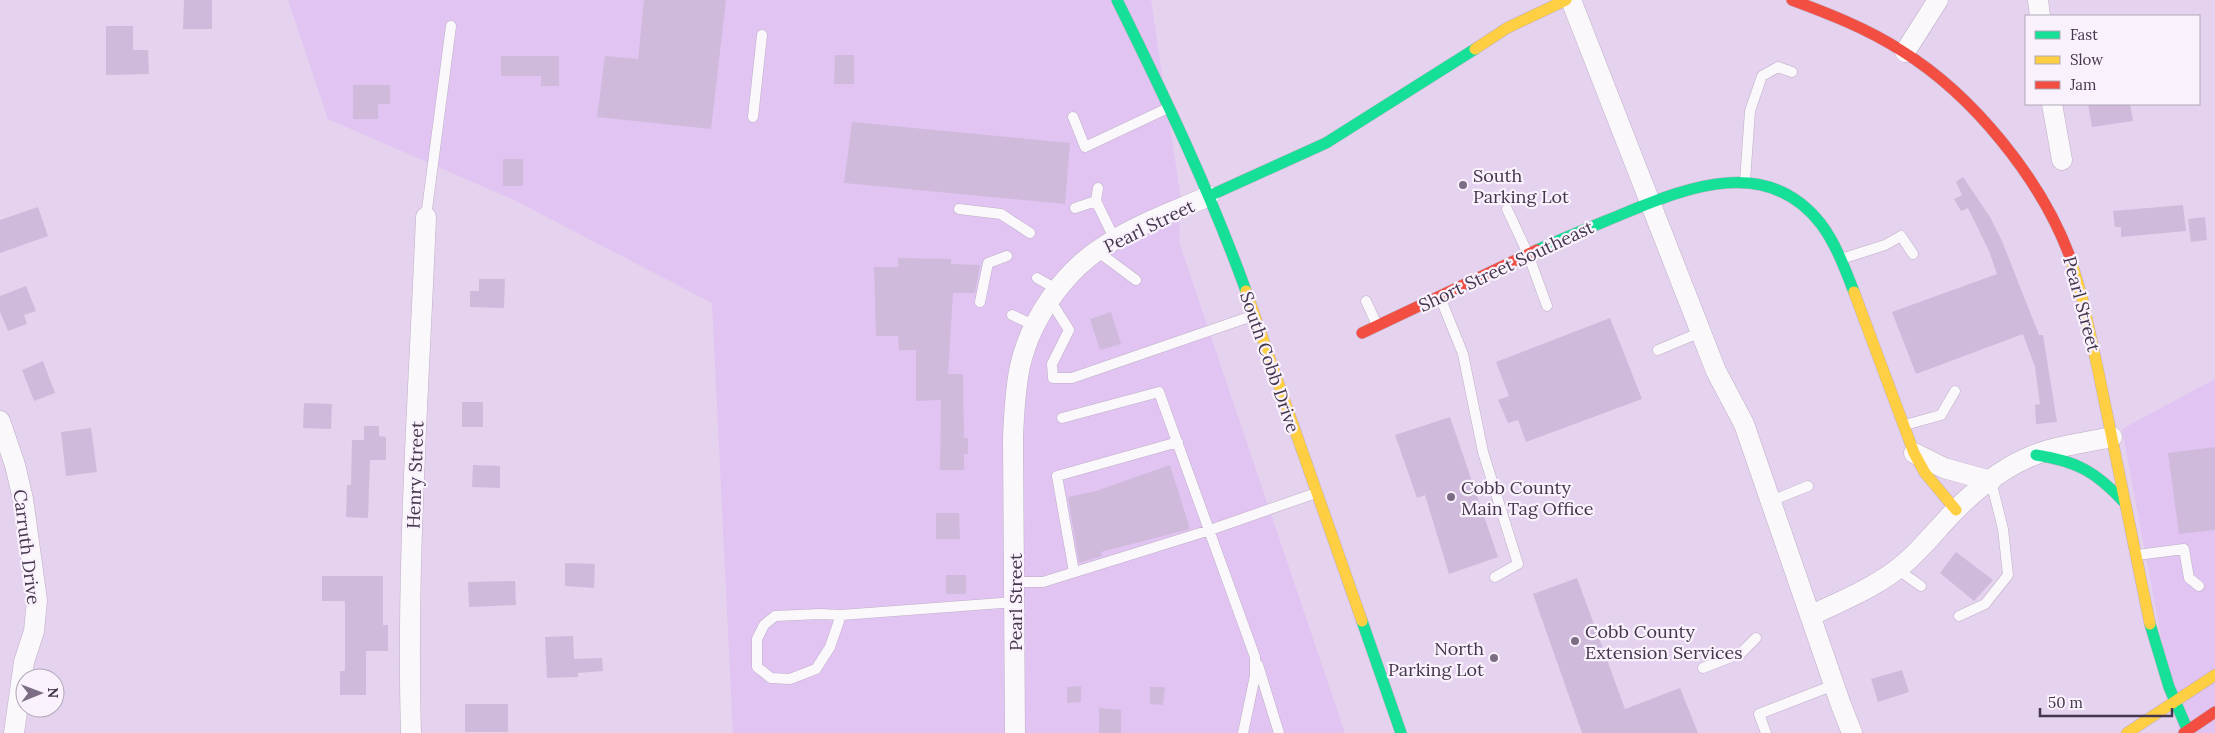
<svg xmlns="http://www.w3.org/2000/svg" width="2215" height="733" font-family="Lora,serif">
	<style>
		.built { fill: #e1c4f2 }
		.building { fill: #cfbadb }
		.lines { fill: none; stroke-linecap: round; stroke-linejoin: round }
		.lane-casing { stroke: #beafc6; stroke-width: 11 }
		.street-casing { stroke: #beafc6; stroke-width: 21 }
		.fast-casing { stroke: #beafc6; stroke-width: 12 }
		.slow-casing { stroke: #beafc6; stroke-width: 12 }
		.jam-casing { stroke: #beafc6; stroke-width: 12 }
		.lane { stroke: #fbf8fc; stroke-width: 10 }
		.street { stroke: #fbf8fc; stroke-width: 20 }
		.fast { stroke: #16e098; stroke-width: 11 }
		.slow { stroke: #ffcf43; stroke-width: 11 }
		.jam { stroke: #f24e42; stroke-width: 11 }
		.poi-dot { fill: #7c6d85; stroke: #f9f2fd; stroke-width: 2 }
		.labels { text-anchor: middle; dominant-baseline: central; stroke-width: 4.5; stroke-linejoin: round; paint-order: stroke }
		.poi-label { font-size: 18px; fill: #44364c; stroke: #f9f2fd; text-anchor: start }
		.street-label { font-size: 18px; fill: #44364c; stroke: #f9f2fd }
	</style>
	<rect width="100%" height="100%" fill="#e4d2ee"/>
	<path class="built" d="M288,0H1151L1181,200L1179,242L1345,733H733L712,303L512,199L328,119Z
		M2215,379V733H2179L2122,429Z"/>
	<path class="building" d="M184,0H212V29H183Z
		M644,0H726L711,129L597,117L605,56L638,59Z
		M106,26H133V50H148L149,74L106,75Z
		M835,55H854V84H834Z
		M501,56H559V86H541V76H501Z
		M353,85H390V104H378V119H353Z
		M2088,104H2130L2133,121L2092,127Z
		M852,122L1070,143L1065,204L844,183Z
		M503,159H523V186H503Z
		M1963,177L1990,217L2002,241L2039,335H2043L2057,422L2036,424L2035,405L2040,404L2035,367L2023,334L1916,374L1892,312L1997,274L1989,251L1968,208L1961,211L1954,199L1962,195L1956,182Z
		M2183,205L2186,231L2121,237V227H2115L2113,211Z
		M38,207L48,236L0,253V220Z
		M2205,217L2207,240L2191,242L2188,219Z
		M898,258L951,259V264L980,265L975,293H953L948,374H963L964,438H968V454H964V470H940L941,400L916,401V350H899L898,336H876L874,267H898Z
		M479,279H505L504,308L470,307V291H479Z
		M26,286L36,311L24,315L27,324L8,331L0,312V296Z
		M1111,312L1121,344L1100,350L1090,319Z
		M1610,318L1642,399L1526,442L1518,420L1508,423L1498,400L1509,396L1496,362Z
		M43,361L55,393L34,401L22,370Z
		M462,402H483V427H462Z
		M304,403L332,404L331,429L303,428Z
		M1450,417L1498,557L1449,574L1425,495L1417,498L1395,435Z
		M364,426H379V436L386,437V460H370L368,518L346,517L347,485H351L352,440H364Z
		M91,428L97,472L66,476L61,432Z
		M2215,447V530L2179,534L2168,453Z
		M473,465L500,466V488L472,487Z
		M1170,465L1190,529L1101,552L1102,556L1079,563L1068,497L1096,491Z
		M936,513H959L960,539H936Z
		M1956,552L1993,580L1974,601L1940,573Z
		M565,563L595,564L594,588L565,586Z
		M946,575H966V594H946Z
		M322,576H383V625H388V651H366V695H340V671H345V601H322Z
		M1577,578L1625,709L1680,688L1698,733H1582L1533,594Z
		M515,581L516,605L469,607L468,582Z
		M573,636L574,659L602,658L603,671L578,673V677L547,678L545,637Z
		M1902,670L1909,692L1878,702L1871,679Z
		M1081,686V702L1067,703V687Z
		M1150,687H1165L1163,705L1150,704Z
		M465,704H508V732H465Z
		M1099,708L1121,710V733H1099Z"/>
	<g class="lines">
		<defs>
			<path id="lane" d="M753,117L762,35
				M1073,117L1085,147L1168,108
				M1745,181L1750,111L1762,76L1778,67L1792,72
				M1098,188L1096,201L1115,240
				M1075,208L1096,201
				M959,209L1001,214L1030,233
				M1507,209L1528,254L1547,306
				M426,217L451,26
				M1097,251L1136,280
				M1841,259L1885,245L1901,236L1913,254
				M1037,278L1058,290
				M1440,297L1463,354L1483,452L1518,564L1495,577
				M1050,300L1069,330L1052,364L1053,378H1072L1252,316
				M1366,301L1377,325
				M980,302L988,263L1007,256
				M1012,315L1035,326
				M1658,350L1701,332
				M1062,418L1159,392L1255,657V676L1243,733
				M1905,425L1941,415L1955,391
				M1771,501L1808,486
				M2137,555L2184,549L2189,578L2199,586
				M1897,569L1921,586
				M1074,572L1057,476L1178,442
				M1015,582H1043L1210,530L1316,493
				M841,615L830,647L816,669L790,679L771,678L757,667V639L764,625L775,616L820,614L841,615L1015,602
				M1959,616L1985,604L2008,575L2003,529L1991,481
				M1258,665L1279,733
				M1703,668L1741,653L1756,638
				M1766,733L1759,714L1834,685"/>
			<path id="street" d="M1571,0L1716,371L1744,424L1841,705L1852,733
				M2038,0L2040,16
				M1905,52L1938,0
				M2052,104L2062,160
				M0,421L15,465L23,499L37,600L34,631L24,662L14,733
				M1914,453L1944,468L1991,481
				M1810,616C1843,600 1879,586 1906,562C1922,548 1934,533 1948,518C1969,495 1999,470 2027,458C2053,446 2084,443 2112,437
				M411,733C406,561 419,389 426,217
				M1015,733L1013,438C1014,413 1015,390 1020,366C1031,318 1065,270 1106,245C1138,224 1175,211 1209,196"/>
			<path id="fast" d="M1117,0C1164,95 1210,191 1246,291
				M1209,196L1326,143L1475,49
				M1537,250C1566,237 1596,225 1625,213C1690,186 1768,156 1821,224C1836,244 1845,269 1854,292
				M2036,455C2077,461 2096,472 2124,502
				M1362,621L1401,733
				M2150,624L2169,687L2188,731"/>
			<path id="slow" d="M1475,49L1507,28L1566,0
				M2070,257L2082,297L2098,370L2150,624
				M1246,291L1362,621
				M1854,292L1914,453L1925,473L1956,510
				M2127,733L2215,675"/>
			<path id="jam" d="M1792,0C1830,14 1868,29 1902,51C1973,95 2041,179 2070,257
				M1362,333L1537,250
				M2184,733L2215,712"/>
		</defs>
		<use href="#lane" class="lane-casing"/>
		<use href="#street" class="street-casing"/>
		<use href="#fast" class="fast-casing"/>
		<use href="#slow" class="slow-casing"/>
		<use href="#jam" class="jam-casing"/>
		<use href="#lane" class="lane"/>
		<use href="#street" class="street"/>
		<use href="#fast" class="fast"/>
		<use href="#slow" class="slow"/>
		<use href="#jam" class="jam"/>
	</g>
	<g class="poi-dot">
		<circle cx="1463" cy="185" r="5"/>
		<circle cx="1451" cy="497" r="5"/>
		<circle cx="1575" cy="641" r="5"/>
		<circle cx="1494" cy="658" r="5"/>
	</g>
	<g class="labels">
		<g class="poi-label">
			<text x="1473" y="175">South<tspan x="1473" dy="21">Parking Lot</tspan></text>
			<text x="1461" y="487">Cobb County<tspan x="1461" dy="21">Main Tag Office</tspan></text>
			<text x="1585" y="631">Cobb County<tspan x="1585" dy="21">Extension Services</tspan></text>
			<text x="1484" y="648" text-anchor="end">North<tspan x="1484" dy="21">Parking Lot</tspan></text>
		</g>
		<g class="street-label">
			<text transform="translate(1149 226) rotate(-26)">Pearl Street</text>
			<text transform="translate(1506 266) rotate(-25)">Short Street Southeast</text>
			<text transform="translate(2082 304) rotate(75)">Pearl Street</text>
			<text transform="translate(1270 362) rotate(71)">South Cobb Drive</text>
			<text transform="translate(415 475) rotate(-88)">Henry Street</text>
			<text transform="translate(27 547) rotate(83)">Carruth Drive</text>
			<text transform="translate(1015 602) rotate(-90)">Pearl Street</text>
		</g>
	</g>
	<rect x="2025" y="15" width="175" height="90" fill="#f9f2fd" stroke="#b1a7b6"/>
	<rect x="2035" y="31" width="25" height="8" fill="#16e098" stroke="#b1a7b6"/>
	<text x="2070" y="40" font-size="15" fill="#44364c">Fast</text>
	<rect x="2035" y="56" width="25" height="8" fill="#ffcf43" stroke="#b1a7b6"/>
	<text x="2070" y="65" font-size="15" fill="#44364c">Slow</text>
	<rect x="2035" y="81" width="25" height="8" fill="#f24e42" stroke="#b1a7b6"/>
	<text x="2070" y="90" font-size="15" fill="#44364c">Jam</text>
	<g transform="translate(40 693) rotate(89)"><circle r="24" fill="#f9f2fd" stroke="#b1a7b6"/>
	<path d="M0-4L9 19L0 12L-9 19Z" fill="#7c6d85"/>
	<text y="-8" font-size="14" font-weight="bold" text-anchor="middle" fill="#44364c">N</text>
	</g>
	<path d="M2040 708v8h132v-8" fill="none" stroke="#44364c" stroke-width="2.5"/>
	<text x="2048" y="708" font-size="15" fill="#44364c" stroke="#f9f2fd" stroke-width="4" paint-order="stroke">50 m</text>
</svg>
